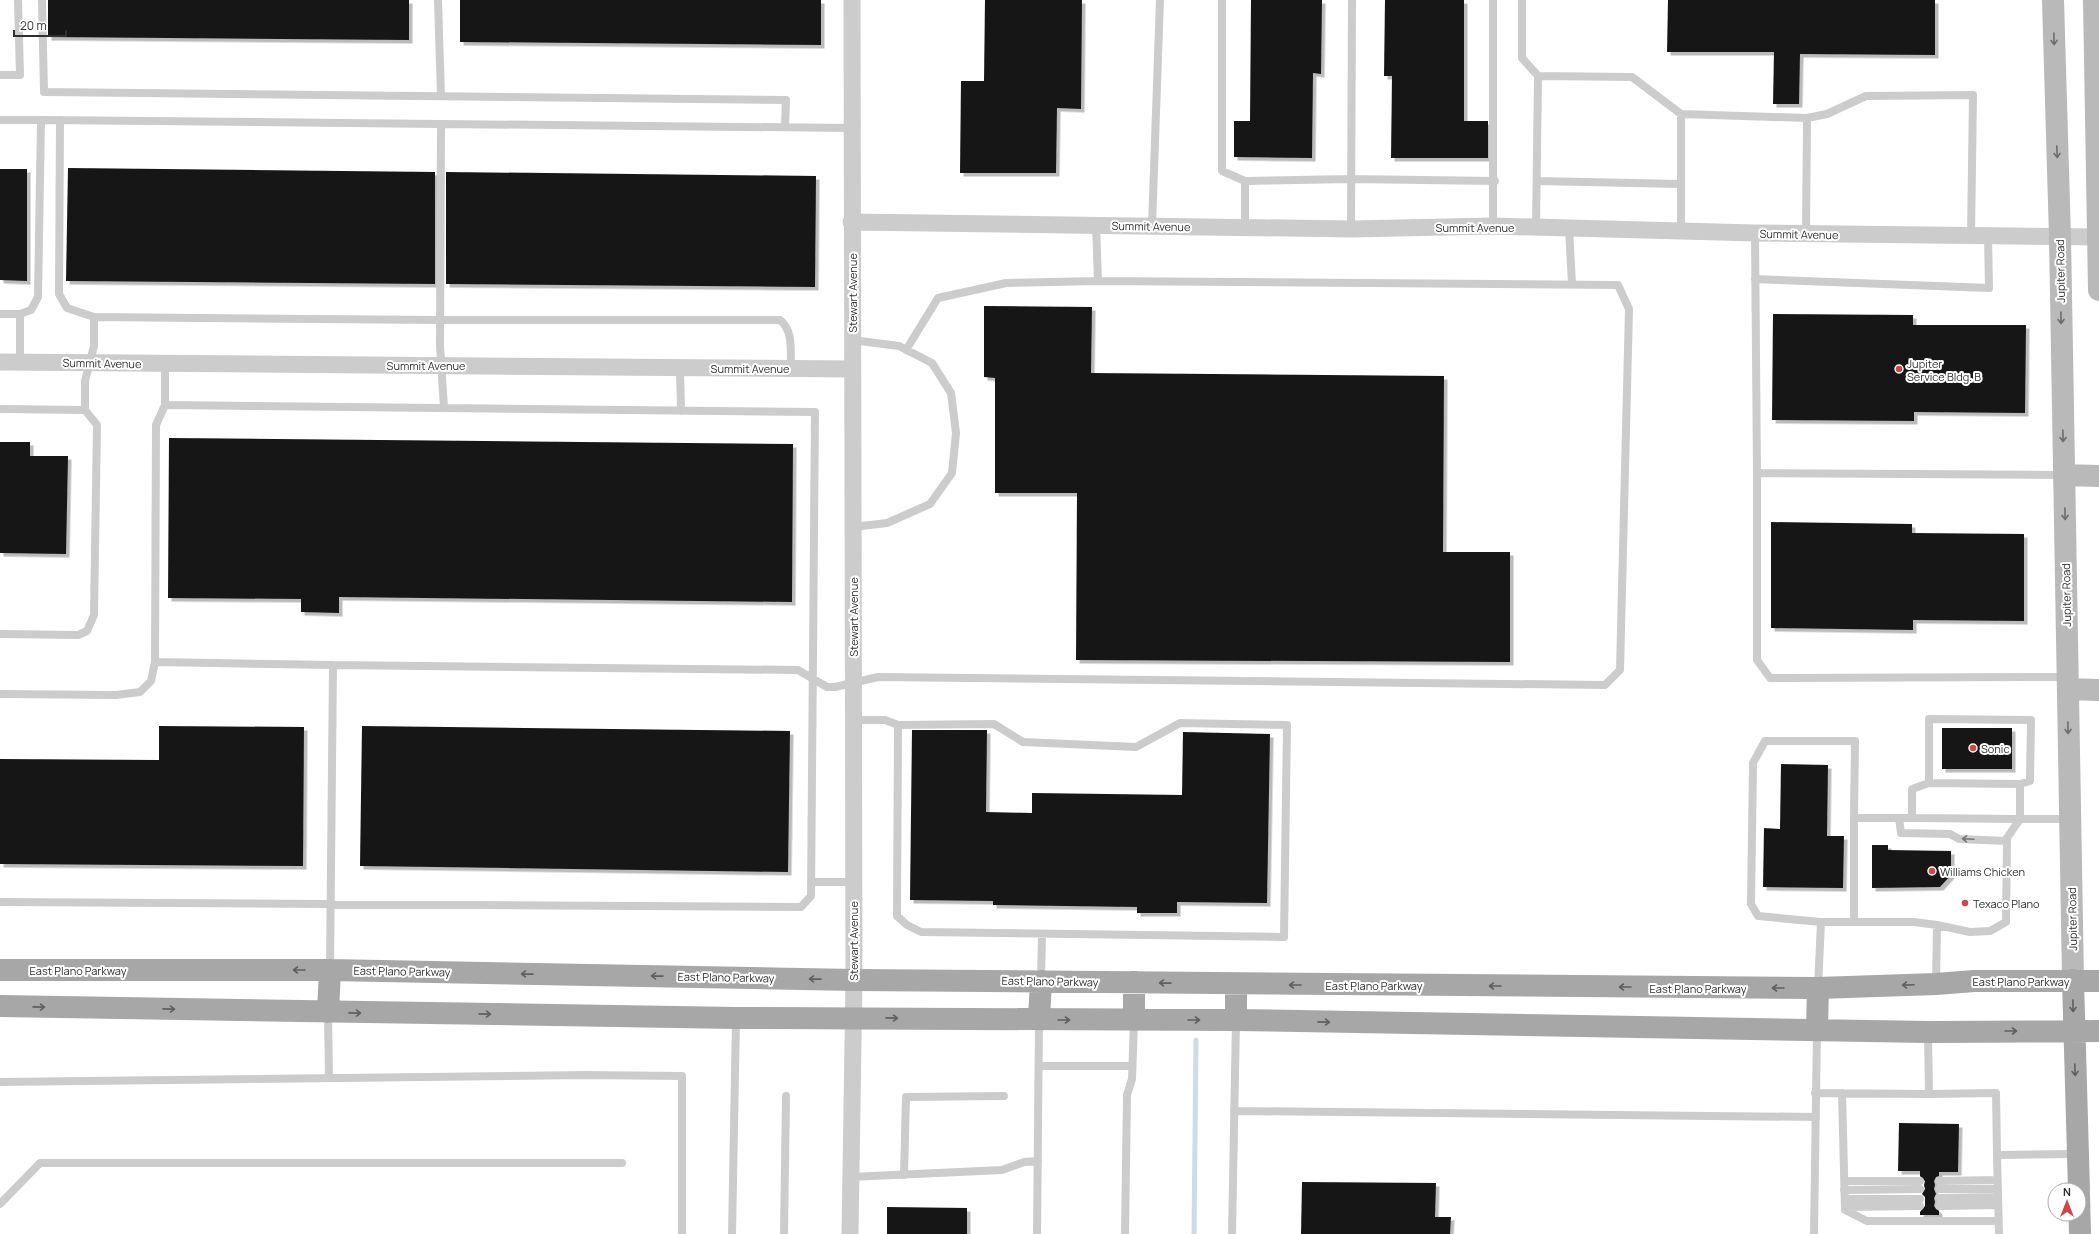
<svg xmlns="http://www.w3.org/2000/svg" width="2099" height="1234" font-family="Manrope,sans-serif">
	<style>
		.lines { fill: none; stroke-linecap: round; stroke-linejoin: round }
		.stream { stroke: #cddce8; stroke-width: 5 }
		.building { fill: #161616; filter: url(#shadow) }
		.service { stroke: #ccc; stroke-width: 8 }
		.minor { stroke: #ccc; stroke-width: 17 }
		.secondary { stroke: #b9b9b9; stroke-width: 22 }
		.primary { stroke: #a7a7a7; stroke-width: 22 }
		.oneway { stroke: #6d6d6d }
		.oneway2 { stroke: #767676 }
		.oneway3 { stroke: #5f5f5f }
		.poi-dot { fill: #d04647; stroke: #fff; stroke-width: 1.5 }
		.labels { text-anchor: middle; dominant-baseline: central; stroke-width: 4; stroke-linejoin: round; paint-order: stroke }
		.street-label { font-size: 11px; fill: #2f2f2f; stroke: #fff }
		.poi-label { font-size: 11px; fill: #2f2f2f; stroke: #fff; text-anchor: start }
	</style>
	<defs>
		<filter id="shadow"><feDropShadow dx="3.5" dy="3.5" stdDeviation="0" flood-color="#0004"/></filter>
	</defs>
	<rect width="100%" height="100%" fill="#fff"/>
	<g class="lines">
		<path class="stream" d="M1194,1234L1196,1040"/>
	</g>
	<path class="building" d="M48,0H409V40L48,37Z
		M460,0H821V45L460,42Z
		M985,0H1082L1081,109L1057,108L1056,173H960L961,81H984Z
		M1251,0H1322L1321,74L1313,73L1312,158L1234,157V121H1250Z
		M1385,0H1464V121H1488V158H1391L1392,76H1384Z
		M1668,0H1935V55L1800,54L1799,104H1773L1774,52H1667Z
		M68,168L435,172V284L66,281Z
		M0,169H27V281L0,280Z
		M446,172L816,176L815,287L446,284Z
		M984,306L1092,307L1091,373L1444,376L1443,552H1510V662L1076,660L1077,493H995V378L984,377Z
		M1773,314L1913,315V325H2026L2025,413L1914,412V421L1772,420Z
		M169,438L793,444L792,602L339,597V613L301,612V599L168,598Z
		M0,442H30V456H68L66,554L0,553Z
		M1771,522L1912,524V533L2024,534V621L1913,620V630L1771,628Z
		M159,726L304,727L303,866L0,864V759L159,760Z
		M362,726L790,731L788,872L360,866Z
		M1942,728H2012V769H1942Z
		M912,730H987L986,812L1032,813V793L1182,795L1183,732L1270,734L1267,903L1177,902V913H1137V907L993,905V901L910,900Z
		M1781,764L1828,765L1827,836H1844L1843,888L1763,887L1764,828L1780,829Z
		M1872,845H1888V850L1951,851V875L1940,887L1872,888Z
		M1899,1123L1959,1124L1958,1172H1939V1176L1936,1177L1934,1181L1935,1185L1934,1189L1936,1194L1934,1198L1935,1202L1934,1206L1939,1211V1215H1920V1212L1925,1206V1197L1922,1194L1925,1189L1924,1185L1925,1181L1920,1176V1171H1898Z
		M1302,1182L1436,1183L1435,1217H1451L1450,1234H1301Z
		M887,1207L967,1208V1234H887Z"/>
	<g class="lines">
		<path class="service" d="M42,0L44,92L786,100L785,127
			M438,0L441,96
			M1222,0V171L1245,181V227
			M1522,0V58L1538,76L1536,227
			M0,75H20L18,0
			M1538,76L1632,77L1681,114L1807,118L1827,114L1866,96L1973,95L1971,236
			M1681,114V231
			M0,120H41L38,297L31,310L20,314H0
			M41,120L852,128
			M60,120L59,294L67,308L94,317
			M441,124L440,346L444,408
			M1245,181L1351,179L1495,181
			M1537,181L1681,184
			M1152,226L1160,0
			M1493,226V0
			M1569,228L1572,284
			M1351,229L1352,0
			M1755,233L1757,473L2063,475
			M1806,234L1807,118
			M1755,279L1989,288L1988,236
			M852,340L899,346L932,363L951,393L956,433L952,473L930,504L887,523L853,527
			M906,350L938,298L1006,283L1098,281
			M20,362V314
			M680,368L681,411
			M0,409L85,410
			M1757,473V660L1770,678L2067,677
			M0,634L78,635L87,631L94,615L97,425L85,410V381L94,346V317L441,320H780C794,331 790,352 791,368
			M155,662L333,665
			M0,694L116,695L140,692L151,681L155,662L156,425L165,405V363
			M1929,719L2031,720L2030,781L2020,784L1929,783Z
			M853,720H885L898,725
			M1180,723L1287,725L1284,937L921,932L907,925L897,916L898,725L994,724L1023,742L1136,747Z
			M1929,783L1912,789V818H1854V922H1914L1937,925L1936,984
			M2020,784V819H2069
			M1899,818L1901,833L1950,834L1959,839L2007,841
			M1912,818L2020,819
			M811,882H853
			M0,902L801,907L811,896L815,412L165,405
			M1821,922L1758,916L1751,904L1753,763L1765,741H1855L1854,818
			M1937,925L1970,932L1990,931L2006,922L2007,838L2020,819
			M330,969L333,665L798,670L827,687H835L878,677L1605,685L1620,670L1629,309L1618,285L1098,281L1096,225
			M1041,980L1042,934
			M1818,988L1821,922H1854
			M328,1013L329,1078
			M1039,1066H1132
			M0,1082L585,1075L682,1076V1234
			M1815,1093L1929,1094L1928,1033
			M1842,1093L1845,1210L1867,1221H1998
			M1929,1094L1996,1093L1997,1155L2078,1154
			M1234,1111L1815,1117
			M1997,1155L1999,1234
			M904,1175L906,1097L1004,1096
			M851,1177L1002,1170L1024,1162L1038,1161
			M1845,1181H1920
			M1939,1181L1997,1180
			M1939,1189H1998
			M1844,1190L1920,1189
			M1939,1198L1998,1197
			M1845,1199H1920
			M0,1204L40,1163H622
			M1939,1206L1998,1205
			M1845,1207L1920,1206
			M732,1234L736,1019
			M784,1234L786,1096
			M1037,1234L1039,1020
			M1125,1234L1127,1095L1132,1079L1134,1021
			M1232,1234L1236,1021
			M1814,1234L1817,1030"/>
		<path class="minor" d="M851,222L1351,229L1493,226L1755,233L2099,237
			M0,362L852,369
			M850,1234L854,980L852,0"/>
		<path class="secondary" d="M2053,0L2060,237L2073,980
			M2094,0L2099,290
			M2064,475L2099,476
			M2068,689L2099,690"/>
		<path class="primary" d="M0,970H330L854,980L1818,988L1936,984L1974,981H2099
			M2073,980L2079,1190
			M0,1006L736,1018L1236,1020L1928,1032L2099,1031
			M328,1012L330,970
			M1039,1019L1041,981
			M1134,1020V982
			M1236,1020V984
			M1817,1030L1818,988
			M2079,1194L2080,1234"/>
	</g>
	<defs><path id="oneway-shaft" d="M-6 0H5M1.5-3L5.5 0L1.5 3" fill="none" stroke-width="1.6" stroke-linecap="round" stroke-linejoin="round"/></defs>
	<g class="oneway">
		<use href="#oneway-shaft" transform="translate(2054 39) rotate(89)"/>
		<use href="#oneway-shaft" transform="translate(2057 152) rotate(88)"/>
		<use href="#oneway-shaft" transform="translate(2061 318) rotate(89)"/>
		<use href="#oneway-shaft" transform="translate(2063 436) rotate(89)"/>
		<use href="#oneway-shaft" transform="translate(2065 514) rotate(89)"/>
		<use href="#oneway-shaft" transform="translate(2068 728) rotate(89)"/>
	</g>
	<use class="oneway2" href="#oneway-shaft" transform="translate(1968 839) rotate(-177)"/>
	<g class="oneway3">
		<use href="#oneway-shaft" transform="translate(299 970) rotate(180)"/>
		<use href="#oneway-shaft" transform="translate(527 974) rotate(-179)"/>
		<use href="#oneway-shaft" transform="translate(657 976) rotate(-179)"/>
		<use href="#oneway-shaft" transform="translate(815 979) rotate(-179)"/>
		<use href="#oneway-shaft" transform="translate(1165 983) rotate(-179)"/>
		<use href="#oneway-shaft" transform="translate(1295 985) rotate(-180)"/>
		<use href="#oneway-shaft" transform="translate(1908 985) rotate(178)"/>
		<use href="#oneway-shaft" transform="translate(1495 986) rotate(-180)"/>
		<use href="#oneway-shaft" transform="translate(1625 987) rotate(-180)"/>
		<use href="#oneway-shaft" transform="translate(1778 988) rotate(-180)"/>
		<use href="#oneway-shaft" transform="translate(2073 1006) rotate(89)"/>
		<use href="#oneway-shaft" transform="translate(39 1007) rotate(1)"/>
		<use href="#oneway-shaft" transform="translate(169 1009) rotate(1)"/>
		<use href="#oneway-shaft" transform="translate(355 1013) rotate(1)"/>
		<use href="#oneway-shaft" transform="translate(485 1014) rotate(1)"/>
		<use href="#oneway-shaft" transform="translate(892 1018) rotate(1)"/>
		<use href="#oneway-shaft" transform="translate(1064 1020)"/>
		<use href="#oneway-shaft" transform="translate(1194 1020)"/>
		<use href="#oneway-shaft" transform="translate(1324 1022) rotate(1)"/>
		<use href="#oneway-shaft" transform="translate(2011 1031)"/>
		<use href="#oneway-shaft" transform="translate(2075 1070) rotate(88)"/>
	</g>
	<g class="poi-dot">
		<circle cx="1899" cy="369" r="4"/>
		<circle cx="1973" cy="748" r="4"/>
		<circle cx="1932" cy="871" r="4"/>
		<circle cx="1965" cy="903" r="4"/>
	</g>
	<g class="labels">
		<g class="street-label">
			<text transform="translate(1151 226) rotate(1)">Summit Avenue</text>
			<text x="1475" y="227">Summit Avenue</text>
			<text transform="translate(1799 234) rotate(1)">Summit Avenue</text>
			<text transform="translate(2060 271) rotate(-91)">Jupiter Road</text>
			<text transform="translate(852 293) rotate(-90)">Stewart Avenue</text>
			<text transform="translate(102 363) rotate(1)">Summit Avenue</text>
			<text x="426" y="365">Summit Avenue</text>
			<text x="750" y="368">Summit Avenue</text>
			<text transform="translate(2066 595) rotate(-91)">Jupiter Road</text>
			<text transform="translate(853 617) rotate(-90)">Stewart Avenue</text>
			<text transform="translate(2072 919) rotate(-91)">Jupiter Road</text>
			<text transform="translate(853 941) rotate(-90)">Stewart Avenue</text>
			<text x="78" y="970">East Plano Parkway</text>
			<text transform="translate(402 971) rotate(1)">East Plano Parkway</text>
			<text transform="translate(726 977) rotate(1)">East Plano Parkway</text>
			<text transform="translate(1050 981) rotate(1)">East Plano Parkway</text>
			<text x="2021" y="981">East Plano Parkway</text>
			<text x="1374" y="985">East Plano Parkway</text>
			<text x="1698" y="988">East Plano Parkway</text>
		</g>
		<g class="poi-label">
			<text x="1907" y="363">Jupiter<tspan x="1907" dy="13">Service Bldg. B</tspan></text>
			<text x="1981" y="748">Sonic</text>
			<text x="1940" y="871">Williams Chicken</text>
			<text x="1973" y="903">Texaco Plano</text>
		</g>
	</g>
	<g transform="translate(2067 1202)"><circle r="19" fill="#ffffff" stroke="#acacac"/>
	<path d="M0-3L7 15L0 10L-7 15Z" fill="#d04647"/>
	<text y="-6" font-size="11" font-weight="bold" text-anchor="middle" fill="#2f2f2f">N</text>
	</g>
	<path d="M14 30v6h52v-6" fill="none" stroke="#2f2f2f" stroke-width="2"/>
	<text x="20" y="30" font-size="12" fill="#2f2f2f" stroke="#ffffff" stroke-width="3" paint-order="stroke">20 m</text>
</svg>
